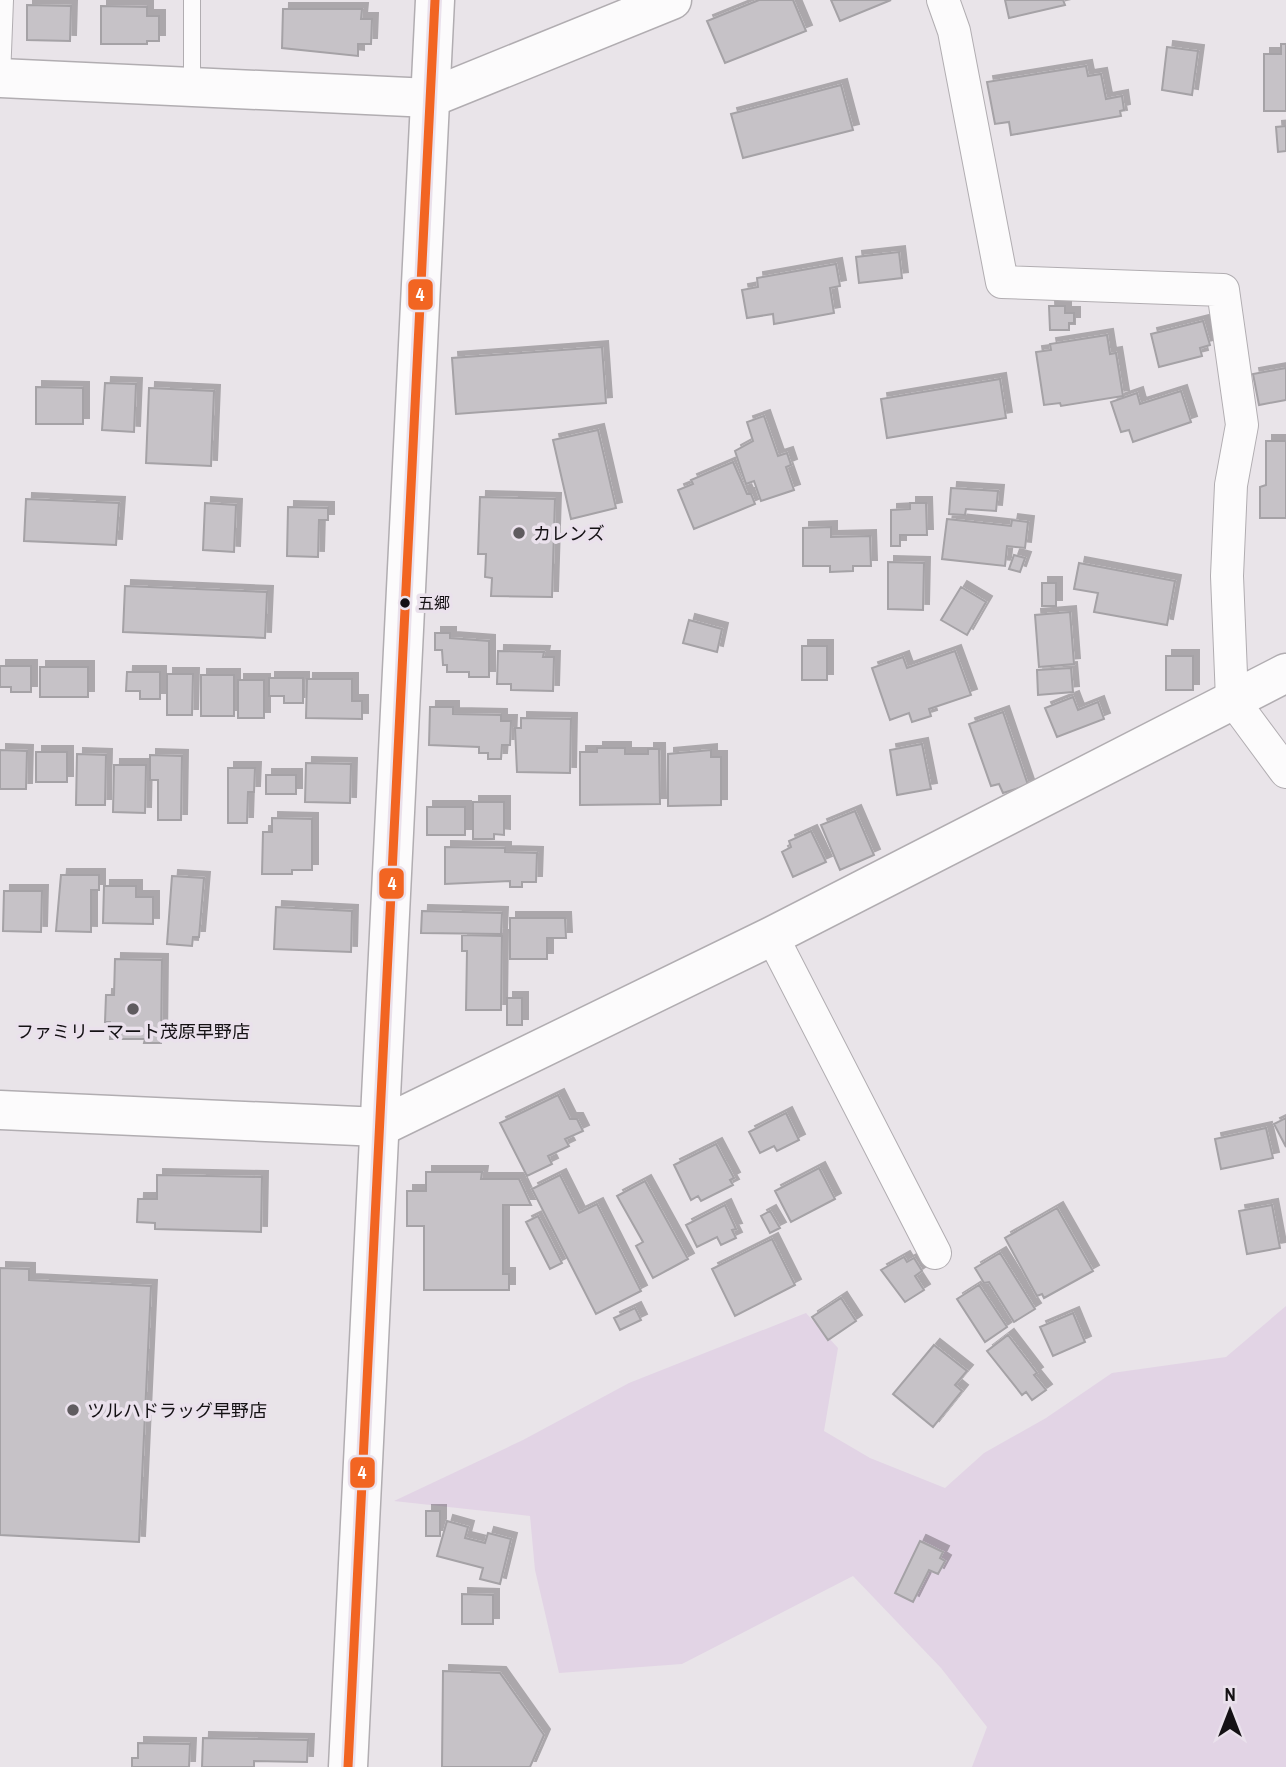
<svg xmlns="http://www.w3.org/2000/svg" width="1286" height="1767" font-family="'Archivo Narrow','Noto Sans JP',sans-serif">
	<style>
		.green { fill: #e2d4e5 }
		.building { fill: #c6c2c7; stroke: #a5a2a6; stroke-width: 2; filter: url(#shadow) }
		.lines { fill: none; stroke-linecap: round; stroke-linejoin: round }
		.lane-casing { stroke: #b1adb1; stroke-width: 18 }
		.street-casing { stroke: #b1adb1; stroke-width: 34 }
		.secondary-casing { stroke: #b1adb1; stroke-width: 41 }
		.primary-casing { stroke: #b1adb1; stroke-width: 41 }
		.lane { stroke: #fcfbfc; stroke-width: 16 }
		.street { stroke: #fcfbfc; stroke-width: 32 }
		.secondary { stroke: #fcfbfc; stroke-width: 38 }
		.primary { stroke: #fcfbfc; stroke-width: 38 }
		.bus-1-casing { stroke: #eae1ec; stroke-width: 14 }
		.bus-1 { stroke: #f26522; stroke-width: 9 }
		.poi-dot { fill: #5f5b5f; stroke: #eae1ec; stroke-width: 2.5 }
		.bus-dot { fill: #141114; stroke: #eae1ec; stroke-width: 2.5 }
		.labels { text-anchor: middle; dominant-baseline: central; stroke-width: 7; stroke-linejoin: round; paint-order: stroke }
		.bus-label { font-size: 16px; fill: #141114; stroke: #eae1ec; text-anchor: start }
		.poi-label { font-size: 18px; fill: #141114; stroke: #eae1ec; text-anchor: start }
		.line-badge { stroke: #eae1ec; stroke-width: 2.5 }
		.badge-label { font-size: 19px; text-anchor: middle; font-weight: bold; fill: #fff }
	</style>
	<defs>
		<filter id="shadow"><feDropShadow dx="6" dy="-6" stdDeviation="0" flood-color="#0004"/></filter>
	</defs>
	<rect width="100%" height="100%" fill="#e9e4e9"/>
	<path class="green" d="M1286,1306V1767H972L987,1727L941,1668L853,1576L682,1664L559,1673L535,1570L530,1516L394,1501L523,1440L629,1383L806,1313L838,1348L824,1431L870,1458L945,1488L984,1453L1046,1418L1112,1373L1226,1357Z"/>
	<path class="building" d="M759,0H793L806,31L725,63L707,21Z
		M831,0H891L840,21Z
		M1005,0H1063L1065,5L1009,18Z
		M27,5L71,6L70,41L27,40Z
		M101,6L147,7V16H159V41H147V44H101Z
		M283,9H362L361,19H372L371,44H358V56L282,48Z
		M1281,44H1286V111H1264V54H1281Z
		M1167,47L1198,51L1192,95L1162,90Z
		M1086,66L1088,76L1101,74L1106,99L1122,96L1124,110L1120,111L1121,116L1011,135L1009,122L995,124L987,82Z
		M841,85L853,130L743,158L731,114Z
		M1286,126V151L1278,152L1276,127Z
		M899,252L902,278L859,283L856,257Z
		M836,264L840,286L830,288L834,313L774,324L773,314L747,318L742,290L758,287L757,278Z
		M1049,306H1065V313H1074V323H1069V330H1050Z
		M1203,321L1210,345L1200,348L1202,356L1159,367L1151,334Z
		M1107,335L1110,354L1116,353L1123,396L1061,406L1060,403L1044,405L1036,352L1051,350L1050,344Z
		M602,347L606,403L456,414L452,358Z
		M1286,368V400L1259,405L1253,374Z
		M1000,379L1006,418L887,438L881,399Z
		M105,383L136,384L134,432L102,430Z
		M36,387L83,388V424H36Z
		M149,388L214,391L211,466L146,463Z
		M1181,391L1191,422L1133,442L1129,430L1121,432L1111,402L1137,393L1140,404Z
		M764,416L778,456L787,453L791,465L786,467L794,490L761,501L754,481L746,484L735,451L753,441L747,422Z
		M598,430L616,508L571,519L553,440Z
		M1266,441H1286V518H1260V487L1266,485Z
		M733,462L747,494H751L755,504L694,529L678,490L693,484L691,480Z
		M951,488L998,491L996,511L966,509L965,515L949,514Z
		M480,497L555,499L552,597L491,596L492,578L485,577L486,554H478Z
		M26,499L119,503L116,545L24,541Z
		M205,503L236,505L234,552L203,550Z
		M910,503H926L927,535H900V546H891V510L910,509Z
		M288,507L328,508V520H319L318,557L287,556Z
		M947,519L1011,526L1012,520L1028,522L1025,548L1007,546L1005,566L942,559Z
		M831,527V537L870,536L871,566H853V571L830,572V566H803V528Z
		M1014,555L1025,558L1020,572L1009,569Z
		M888,562L924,563L923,610L888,609Z
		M1079,563L1175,581L1167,625L1094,612L1098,593L1074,589Z
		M1042,583H1056V606H1042Z
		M125,586L267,592L265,638L123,632Z
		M961,587L986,602L967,635L941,620Z
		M1070,612L1074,664L1039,667L1035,615Z
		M689,620L722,629L717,652L683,643Z
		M435,633H450V638L489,641V677H469V672H447V665H443L442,650H435Z
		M802,646H827V680H802Z
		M498,651L544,652L543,657H554L553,691L511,690V684H497Z
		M955,651L971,695L929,709L931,716L912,722L909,713L890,720L872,668L903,657L907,668Z
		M1166,656H1193V690H1166Z
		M0,666H31V692H11V687H0Z
		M40,667H88V697H40Z
		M1071,668L1073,692L1038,695L1037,670Z
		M127,672H160V699H140V691H126Z
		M167,674H193L192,715H167Z
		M201,675H234V716H201Z
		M269,678H303V703H284V696H269Z
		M307,679H352V701H362V719L306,718Z
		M238,680H264V718H238Z
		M1073,697L1078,710L1098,702L1104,719L1057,737L1045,708Z
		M430,707H453V714L501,715V721H511L510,745H502L501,759H488V753H479V747L429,745Z
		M1003,712L1028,785L1003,793L999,784L991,786L969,724Z
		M521,718L571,719L570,773L517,772L515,728H521Z
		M922,744L931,789L897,795L890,750Z
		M597,748H625V754H648V749H659L660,804L580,805V752H597Z
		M0,750L27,751L26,789H0Z
		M711,750V757H721V805L668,806V754Z
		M36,752H67V782H36Z
		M77,754L106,755L105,805H76Z
		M150,755L182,756L181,820H158V780H150Z
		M306,763L351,764L350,803L305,802Z
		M114,765H146L145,813L113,812Z
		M228,768H255L254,792H248L247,823H228Z
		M266,775H296V794H266Z
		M473,802H504V835L494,834V839H473Z
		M427,807H465V835H427Z
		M855,811L874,855L840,870L821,825Z
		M272,818L312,819V870H292V874H262L263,832H272Z
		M811,831L826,862L793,877L782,852L791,847L789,841Z
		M445,847L505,848V852L537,853L536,882H522V887H510V881L445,884Z
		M61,875H99V890H91V932L56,931Z
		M172,876L204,878L199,937H193L192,946L167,944Z
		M104,886H136V897H153V924L103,923Z
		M4,891H42L41,932L3,931Z
		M276,907L352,911L351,952L274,949Z
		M422,911L502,913L501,934L421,933Z
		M510,918H565L566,938H547V959H510Z
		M462,935L502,936L501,1010H466L467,951H462Z
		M115,959L162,960L161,1043H144L145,1039H110V1022H105L106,995H114Z
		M507,998H522V1025H507Z
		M558,1095L570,1119H577L583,1131L565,1139L569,1146L548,1156L552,1164L527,1176L500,1123Z
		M786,1113L799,1140L777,1151L774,1146L760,1153L749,1132Z
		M1286,1118V1147L1274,1124Z
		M1266,1128L1273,1158L1221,1169L1215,1139Z
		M716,1144L734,1178L730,1180L733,1185L701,1201L698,1196L691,1200L674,1165Z
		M819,1168L835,1199L791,1222L775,1191Z
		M426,1172H482L481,1179H519L531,1205H503V1274H509V1290H424V1226H407V1191H426Z
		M157,1175L262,1177L261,1232L155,1229V1223L137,1222L138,1199H157Z
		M560,1175L579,1213L597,1204L641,1291L596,1314L532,1189Z
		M645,1181L688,1259L653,1278L636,1246L643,1242L617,1196Z
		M725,1205L736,1229L732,1230L736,1238L721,1245L717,1237L697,1247L686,1225Z
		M1272,1205L1280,1248L1247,1254L1239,1211Z
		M1057,1208L1093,1271L1044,1298L1042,1294L1037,1296L1005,1238Z
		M770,1211L780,1228L770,1233L761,1216Z
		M538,1216L562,1263L550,1269L526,1222Z
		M772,1239L795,1285L735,1316L712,1269Z
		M1000,1253L1035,1309L1014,1322L989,1282L984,1283L975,1268Z
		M904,1257L907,1262L914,1258L922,1271L915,1276L924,1290L905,1302L881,1270Z
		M0,1268L29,1269V1280L151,1286L139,1542L0,1535Z
		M979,1285L1007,1327L985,1342L957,1299Z
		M841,1298L856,1321L828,1340L812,1317Z
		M635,1308L641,1320L620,1330L614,1318Z
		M1073,1313L1085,1342L1053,1356L1040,1327Z
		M1008,1335L1037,1373L1034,1375L1046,1390L1032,1400L1026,1392L1022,1395L987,1351Z
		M934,1345L967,1371L955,1385L962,1391L933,1427L893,1394Z
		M426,1511H440V1536H426Z
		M447,1521L468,1527L465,1538L485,1543L488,1533L511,1539L500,1584L480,1579L483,1568L437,1556Z
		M920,1541L943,1552L940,1558L945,1561L938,1574L929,1570L913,1602L895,1593Z
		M462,1594L493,1595V1624H462Z
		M443,1671L500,1673L544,1735L530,1767H442Z
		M203,1738L308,1740L307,1762L254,1761V1767H202Z
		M138,1743L190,1744L189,1767H132V1758H138Z"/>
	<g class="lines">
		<defs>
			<path id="lane" d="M192,0V87
				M2,78L5,0"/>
			<path id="street" d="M943,0L954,31L1002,282L1223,290L1242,425L1231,485L1227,576L1232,699L1286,772
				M772,936L935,1253"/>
			<path id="secondary" d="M0,78L430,98L672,0
				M0,1110L380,1127L772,936L1286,673"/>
			<path id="primary" d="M348,1767L435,0"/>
		</defs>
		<use href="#lane" class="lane-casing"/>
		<use href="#street" class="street-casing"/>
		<use href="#secondary" class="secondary-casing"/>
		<use href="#primary" class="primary-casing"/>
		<use href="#lane" class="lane"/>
		<use href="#street" class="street"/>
		<use href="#secondary" class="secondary"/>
		<use href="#primary" class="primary"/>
		<defs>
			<path id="bus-1" d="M348,1767L435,0"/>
		</defs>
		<use href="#bus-1" class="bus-1-casing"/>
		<use href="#bus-1" class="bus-1"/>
	</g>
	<g class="poi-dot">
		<circle cx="519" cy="533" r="7"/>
		<circle cx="133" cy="1009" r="7"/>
		<circle cx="73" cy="1410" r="7"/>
	</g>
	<circle class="bus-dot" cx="405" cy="603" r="6"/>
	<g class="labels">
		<g class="bus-label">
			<text x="418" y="603">五郷</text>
		</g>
		<g class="poi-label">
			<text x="533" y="533">カレンズ</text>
			<text x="133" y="1031" text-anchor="middle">ファミリーマート茂原早野店</text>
			<text x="87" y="1410">ツルハドラッグ早野店</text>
		</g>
	</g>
	<g class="line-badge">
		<rect x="407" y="278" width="27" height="33" rx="7" fill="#f26522"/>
		<rect x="378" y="867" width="27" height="33" rx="7" fill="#f26522"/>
		<rect x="349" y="1456" width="27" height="33" rx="7" fill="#f26522"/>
	</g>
	<g class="badge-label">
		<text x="420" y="301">4</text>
		<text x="392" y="890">4</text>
		<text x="362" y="1479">4</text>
	</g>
	<g transform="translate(1230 1711)" stroke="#eae1ec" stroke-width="5" paint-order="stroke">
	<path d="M0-5L12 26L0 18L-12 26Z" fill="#141114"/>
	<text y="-10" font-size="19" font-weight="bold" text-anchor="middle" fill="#141114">N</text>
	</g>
</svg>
